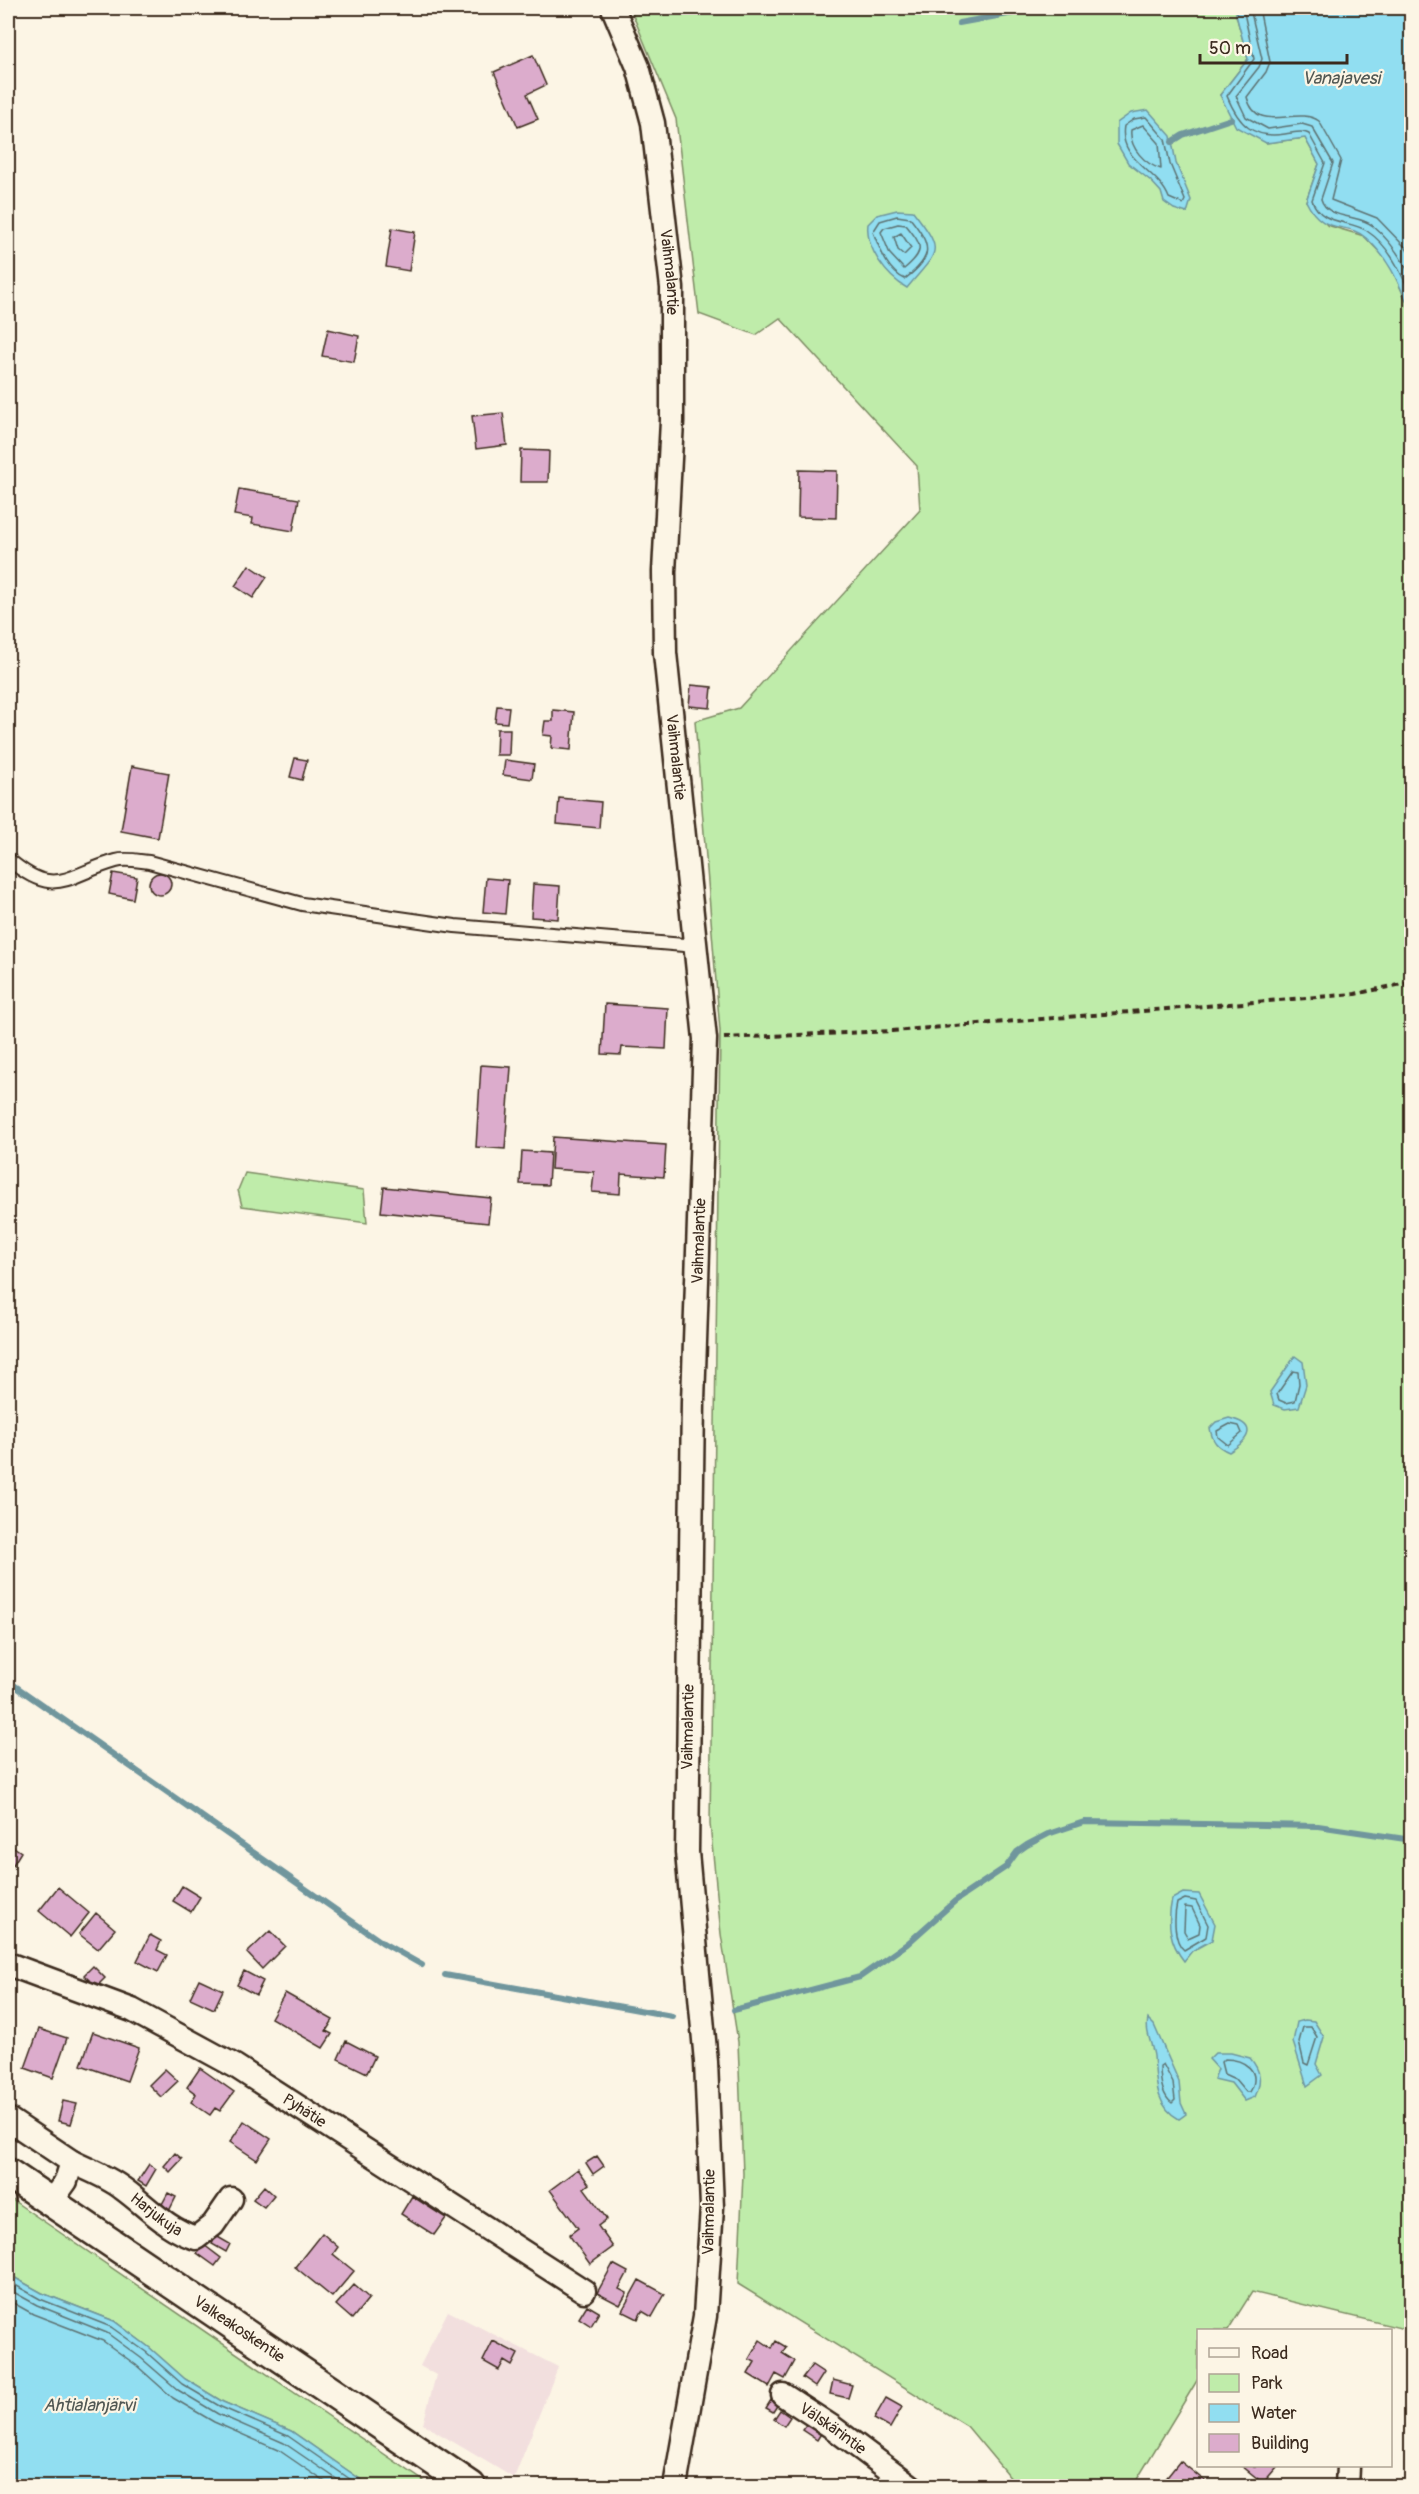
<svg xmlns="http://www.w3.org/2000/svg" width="1419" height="2494" font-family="Pangolin,sans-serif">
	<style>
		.built { fill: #f2dfde }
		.green { fill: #bfecaa; stroke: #7d8b64; stroke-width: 1.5 }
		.water { fill: #91def1; stroke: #6f969d; stroke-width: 1.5 }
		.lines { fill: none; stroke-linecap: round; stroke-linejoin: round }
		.shore { stroke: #5d7272; stroke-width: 1.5 }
		.stream { stroke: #6f969d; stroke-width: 6 }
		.building { fill: #dcaccc; stroke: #3b2a1e; stroke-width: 1.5 }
		.service-casing { stroke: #3b2a1e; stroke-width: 16 }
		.minor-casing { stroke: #3b2a1e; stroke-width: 27 }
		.tertiary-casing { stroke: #3b2a1e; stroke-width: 33 }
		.path { stroke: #3b2a1e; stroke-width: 4; stroke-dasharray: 6 4.5; stroke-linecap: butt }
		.service { stroke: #fcf5e5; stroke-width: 12 }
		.minor { stroke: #fcf5e5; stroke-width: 22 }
		.tertiary { stroke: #fcf5e5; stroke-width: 28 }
		.labels { text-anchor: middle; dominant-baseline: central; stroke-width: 4.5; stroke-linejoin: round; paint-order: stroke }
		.street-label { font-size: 16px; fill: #3b2a1e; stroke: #fcf5e5 }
		.water-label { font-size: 18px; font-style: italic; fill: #505753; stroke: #fcf5e5 }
	</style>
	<rect width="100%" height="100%" fill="#fcf5e5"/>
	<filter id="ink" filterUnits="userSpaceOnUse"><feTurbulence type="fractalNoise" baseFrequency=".0167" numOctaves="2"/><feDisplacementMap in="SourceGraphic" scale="12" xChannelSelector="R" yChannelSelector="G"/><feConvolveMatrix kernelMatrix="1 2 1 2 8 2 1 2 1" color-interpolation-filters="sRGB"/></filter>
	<g filter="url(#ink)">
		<path class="built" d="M448,2311L558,2367L514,2478L423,2424L436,2375L420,2366Z"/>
		<path class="green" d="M630,8H1237L1236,15L1248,59L1220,95L1266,143L1305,138L1319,164L1306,201L1327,225L1364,236L1389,262L1411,312V2338L1409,2330L1252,2292L1228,2330H1198V2379L1133,2486H1017L967,2426L738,2284L743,2174L738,2042L721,1934L710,1824L720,1031L695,721L739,708L920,510L917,466L780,318L756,335L699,314L676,119Z
			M245,1173L364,1190L367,1223L242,1206L238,1190Z
			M8,2197L431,2486H370L291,2431L223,2402L185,2379L150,2348L114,2321L42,2293L8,2274Z"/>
		<path class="water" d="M1237,8H1411V312C1399,284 1389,258 1366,238C1346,220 1323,237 1306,201L1319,164L1305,138L1266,143L1236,127L1220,95L1248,59L1236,15Z
			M1148,110L1171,136L1176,163L1191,200L1187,213L1174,209L1164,202L1161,192L1151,181L1128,163L1117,144V123L1131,113Z
			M897,210L913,211C946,254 938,250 907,288C887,277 865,248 868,224L877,215Z
			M1295,1356L1303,1362L1306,1385L1299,1407L1285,1409L1274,1405L1270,1392Z
			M1229,1418C1259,1425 1249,1440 1229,1452C1217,1447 1212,1441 1210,1428L1216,1422Z
			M1183,1893L1199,1894L1215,1924L1212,1940L1192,1951L1184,1961C1169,1942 1167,1922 1172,1899Z
			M1148,2019L1154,2025L1179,2082L1181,2103L1186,2114L1179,2119C1155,2106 1156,2080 1154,2056C1152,2043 1145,2033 1148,2019Z
			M1305,2020L1314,2021L1324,2037L1316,2064L1322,2075L1307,2086L1293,2042L1297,2022Z
			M1215,2053H1231L1250,2058C1261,2071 1262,2081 1255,2097L1245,2101L1231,2083L1214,2079L1218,2069L1209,2059Z
			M8,2274L42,2293L114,2321L150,2348L185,2379L223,2402L291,2431L370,2486H8Z"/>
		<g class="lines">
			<path class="shore" d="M1243,8L1254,59L1227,96C1239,125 1253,139 1285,134C1294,133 1302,130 1309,134L1325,163L1312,200C1321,226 1349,219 1367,231C1390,246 1401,273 1412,297
				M1250,8L1262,59L1259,67L1236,96L1246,117L1268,129L1302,124L1312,127L1333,163L1321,199C1327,220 1359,214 1373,226C1391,241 1402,258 1412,279
				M1259,8L1270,62L1266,72L1247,97C1257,136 1296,105 1319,121L1341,160L1331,200L1377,218L1406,248L1412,257
				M1146,117L1165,139L1170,164L1185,200L1183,204L1169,198C1159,170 1118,161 1124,126L1134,119Z
				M1143,125L1159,143L1161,169C1145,164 1129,148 1131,130Z
				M897,216L910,218C932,246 934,256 905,279C887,271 880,249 873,232L880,221Z
				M898,224L906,225C923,246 925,251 904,269L890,254L881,232L884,228Z
				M901,233L911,248L904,255L898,250L894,237Z
				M1293,1371L1298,1372L1299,1384L1295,1401L1286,1403L1279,1400L1277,1394Z
				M1230,1424L1239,1426L1242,1433L1228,1445L1218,1437L1217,1431Z
				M1185,1899L1196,1901L1208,1925L1206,1937L1184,1950C1173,1941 1174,1916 1177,1903Z
				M1185,1907L1192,1908L1200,1925L1199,1933L1188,1938L1184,1931Z
				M1303,2027H1311L1317,2037L1308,2065L1304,2063L1299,2042Z
				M1224,2059C1245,2059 1262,2071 1250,2092H1246L1235,2079L1224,2074L1221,2062Z
				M1163,2064L1173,2083L1175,2100L1172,2103C1162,2096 1160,2078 1160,2066Z
				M8,2281L40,2299L111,2327L146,2352L182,2384L221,2407L288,2436L360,2486
				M8,2289L37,2305L107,2333L141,2358L178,2390L218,2414L284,2443L347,2486
				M8,2300L33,2314L103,2341L136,2365L173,2398L214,2422L280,2451L331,2486"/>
			<path class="stream" d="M959,23L1041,8
				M1172,142L1183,135L1231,119
				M8,1681L383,1943L422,1965
				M445,1975L672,2016
				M734,2010L860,1977L907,1944L955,1901L1006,1867L1017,1852L1027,1845L1048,1834L1084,1822L1318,1826L1412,1840"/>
		</g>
		<path class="building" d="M533,55L546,85L527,94L538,119L518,127L494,72Z
			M392,228L415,232L409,271L386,267Z
			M328,329L359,336L354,362L322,356Z
			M503,413L507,445L476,449L472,416Z
			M521,450L549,451L548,482H520Z
			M799,470L837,471L836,518L798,517Z
			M239,489L299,499L293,531L252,524L253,518L234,515Z
			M249,565L267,577L253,598L235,586Z
			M691,685L712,687L710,708L689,706Z
			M497,706L509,707L507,723L495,722Z
			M553,710L574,712L571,750L551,748L552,736L543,735L545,721H553Z
			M497,729H510L509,755H496Z
			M295,758L307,760L302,780L290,777Z
			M505,760L534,764L532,779L503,775Z
			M132,766L169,773L158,838L121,831Z
			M559,798L601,802L599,828L557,824Z
			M149 884a11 11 0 1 1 22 0a11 11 0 1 1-22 0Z
			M113,873L137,877L133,899L109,894Z
			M486,878L508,880L505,914L483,912Z
			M533,884L560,886L558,919L531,917Z
			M605,1004L668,1008L666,1049L622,1047L621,1055L602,1054Z
			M481,1065L511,1067L505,1149L476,1147Z
			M553,1137L666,1145L664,1177L621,1174L620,1194L592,1192L594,1172L551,1169Z
			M522,1151L550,1153L548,1185L520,1184Z
			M384,1187L491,1198L488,1223L381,1212Z
			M8,1843L21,1852L8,1873Z
			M182,1886L200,1897L191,1912L173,1901Z
			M58,1887L89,1913L70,1937L39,1911Z
			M96,1913L115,1929L98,1949L79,1934Z
			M270,1931L285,1946L262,1969L247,1953Z
			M150,1935L161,1941L157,1950L167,1955L158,1972L137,1961Z
			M93,1966L105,1978L96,1987L84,1975Z
			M244,1971L263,1981L256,1995L237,1985Z
			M199,1979L223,1990L214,2009L190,1998Z
			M285,1993L333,2020L326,2031L332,2034L323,2048L271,2018Z
			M39,2029L67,2038L53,2078L25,2068Z
			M93,2032L139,2048L127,2081L81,2065Z
			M346,2041L375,2056L367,2073L338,2059Z
			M200,2068L234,2092L220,2111L215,2108L210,2115L191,2102L196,2094L187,2087Z
			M165,2069L178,2081L161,2097L149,2085Z
			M63,2101L77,2104L71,2124L58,2121Z
			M244,2121L271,2139L257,2160L230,2142Z
			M175,2153L182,2159L170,2172L164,2166Z
			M597,2156L604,2166L593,2174L586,2163Z
			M149,2164L156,2169L146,2186L138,2181Z
			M578,2169L589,2184L584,2188L607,2219L598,2226L613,2247L590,2264L569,2235L578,2228L550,2190Z
			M264,2186L274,2195L264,2207L253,2199Z
			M168,2193L176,2197L168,2213L160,2208Z
			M412,2196L446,2218L434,2235L401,2214Z
			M322,2233L338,2247L333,2254L354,2271L332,2297L295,2267Z
			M216,2236L230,2244L226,2252L212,2244Z
			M204,2245L221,2258L215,2266L197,2253Z
			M613,2264L628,2272L619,2289L627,2293L620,2305L597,2293Z
			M639,2280L665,2294L652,2317L642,2311L638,2319L622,2311Z
			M354,2285L369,2298L352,2319L336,2305Z
			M587,2305L599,2312L591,2326L579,2318Z
			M760,2340L772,2348L776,2341L786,2347L782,2353L795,2361L785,2379L776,2374L769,2387L748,2374L755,2362L749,2359Z
			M493,2341L518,2354L512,2366L504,2361L499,2370L483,2361Z
			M812,2365L824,2373L815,2387L802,2378Z
			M833,2380L852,2385L848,2398L830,2394Z
			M886,2398L902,2407L890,2428L874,2419Z
			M771,2400L778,2404L773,2412L766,2408Z
			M780,2410L790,2417L784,2426L774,2419Z
			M808,2422L822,2432L817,2440L802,2430Z
			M1180,2461L1211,2486H1160Z
			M1242,2466H1275L1277,2467L1263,2483Z"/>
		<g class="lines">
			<defs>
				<path id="service" d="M8,859C56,900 66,875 116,861C126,858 139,861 149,862L302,904L455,926L696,946"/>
				<g id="minor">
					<path id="s1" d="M613,8L638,67L653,123L672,288V421L664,572L665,653L705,1039L693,1402L687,1852L706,2062L712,2207L705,2316L675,2486"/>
					<path id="s2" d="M8,1964L132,2010L235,2066L584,2291"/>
					<path d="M8,2119L72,2162L66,2181L51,2202"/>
					<path id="s3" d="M72,2162C89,2170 108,2177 122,2188C147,2206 166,2229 196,2238L213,2225L231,2199"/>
					<path id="s4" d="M783,2395L832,2427L911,2486"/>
					<path d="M1347,2486L1348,2466"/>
				</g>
				<g id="tertiary">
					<path id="s5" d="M8,2173L471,2486"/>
				</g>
			</defs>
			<use href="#service" class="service-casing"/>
			<use href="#minor" class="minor-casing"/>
			<use href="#tertiary" class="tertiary-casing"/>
			<path class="path" d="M724,1038L892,1031L1355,994L1412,982"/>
			<use href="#service" class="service"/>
			<use href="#minor" class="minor"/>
			<use href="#tertiary" class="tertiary"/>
		</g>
	</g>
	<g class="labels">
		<g class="street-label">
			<text stroke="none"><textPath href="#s1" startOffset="272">Vaihmalantie</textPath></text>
			<text stroke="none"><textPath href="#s1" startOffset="758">Vaihmalantie</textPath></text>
			<text transform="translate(699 1241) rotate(-88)">Vaihmalantie</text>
			<text transform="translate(688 1727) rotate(-89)">Vaihmalantie</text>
			<text stroke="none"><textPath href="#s2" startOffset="332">Pyhätie</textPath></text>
			<text transform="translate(709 2212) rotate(-89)">Vaihmalantie</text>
			<text stroke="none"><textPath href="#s3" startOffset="100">Harjukuja</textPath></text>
			<text stroke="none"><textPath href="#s5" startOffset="279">Valkeakoskentie</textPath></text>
			<text stroke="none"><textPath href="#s4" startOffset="60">Välskärintie</textPath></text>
		</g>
		<g class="water-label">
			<text x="1341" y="78">Vanajavesi</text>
			<text x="89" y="2405">Ahtialanjärvi</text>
		</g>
	</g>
	<rect width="1419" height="2494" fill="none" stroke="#fcf5e5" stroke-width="30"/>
	<rect x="15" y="15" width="1389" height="2464" fill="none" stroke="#3b2a1e" stroke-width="2" filter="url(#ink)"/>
	<rect x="1197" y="2329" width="195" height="138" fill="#fcf5e5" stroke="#afa495" stroke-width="1.5"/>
	<rect x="1209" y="2348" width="30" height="9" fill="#fcf5e5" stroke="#afa495" stroke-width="1.5"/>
	<text x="1251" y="2359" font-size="18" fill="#3b2a1e">Road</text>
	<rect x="1209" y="2374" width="30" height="18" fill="#bfecaa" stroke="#afa495" stroke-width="1.5"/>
	<text x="1251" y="2389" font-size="18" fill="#3b2a1e">Park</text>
	<rect x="1209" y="2404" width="30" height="18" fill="#91def1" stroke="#afa495" stroke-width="1.5"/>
	<text x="1251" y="2419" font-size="18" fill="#3b2a1e">Water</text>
	<rect x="1209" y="2434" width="30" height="18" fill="#dcaccc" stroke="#afa495" stroke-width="1.5"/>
	<text x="1251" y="2449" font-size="18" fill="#3b2a1e">Building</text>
	<path d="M1200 54v9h147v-9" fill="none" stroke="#3b2a1e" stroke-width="3"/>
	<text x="1209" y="54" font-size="18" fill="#3b2a1e" stroke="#fcf5e5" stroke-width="4.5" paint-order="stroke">50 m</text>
</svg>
